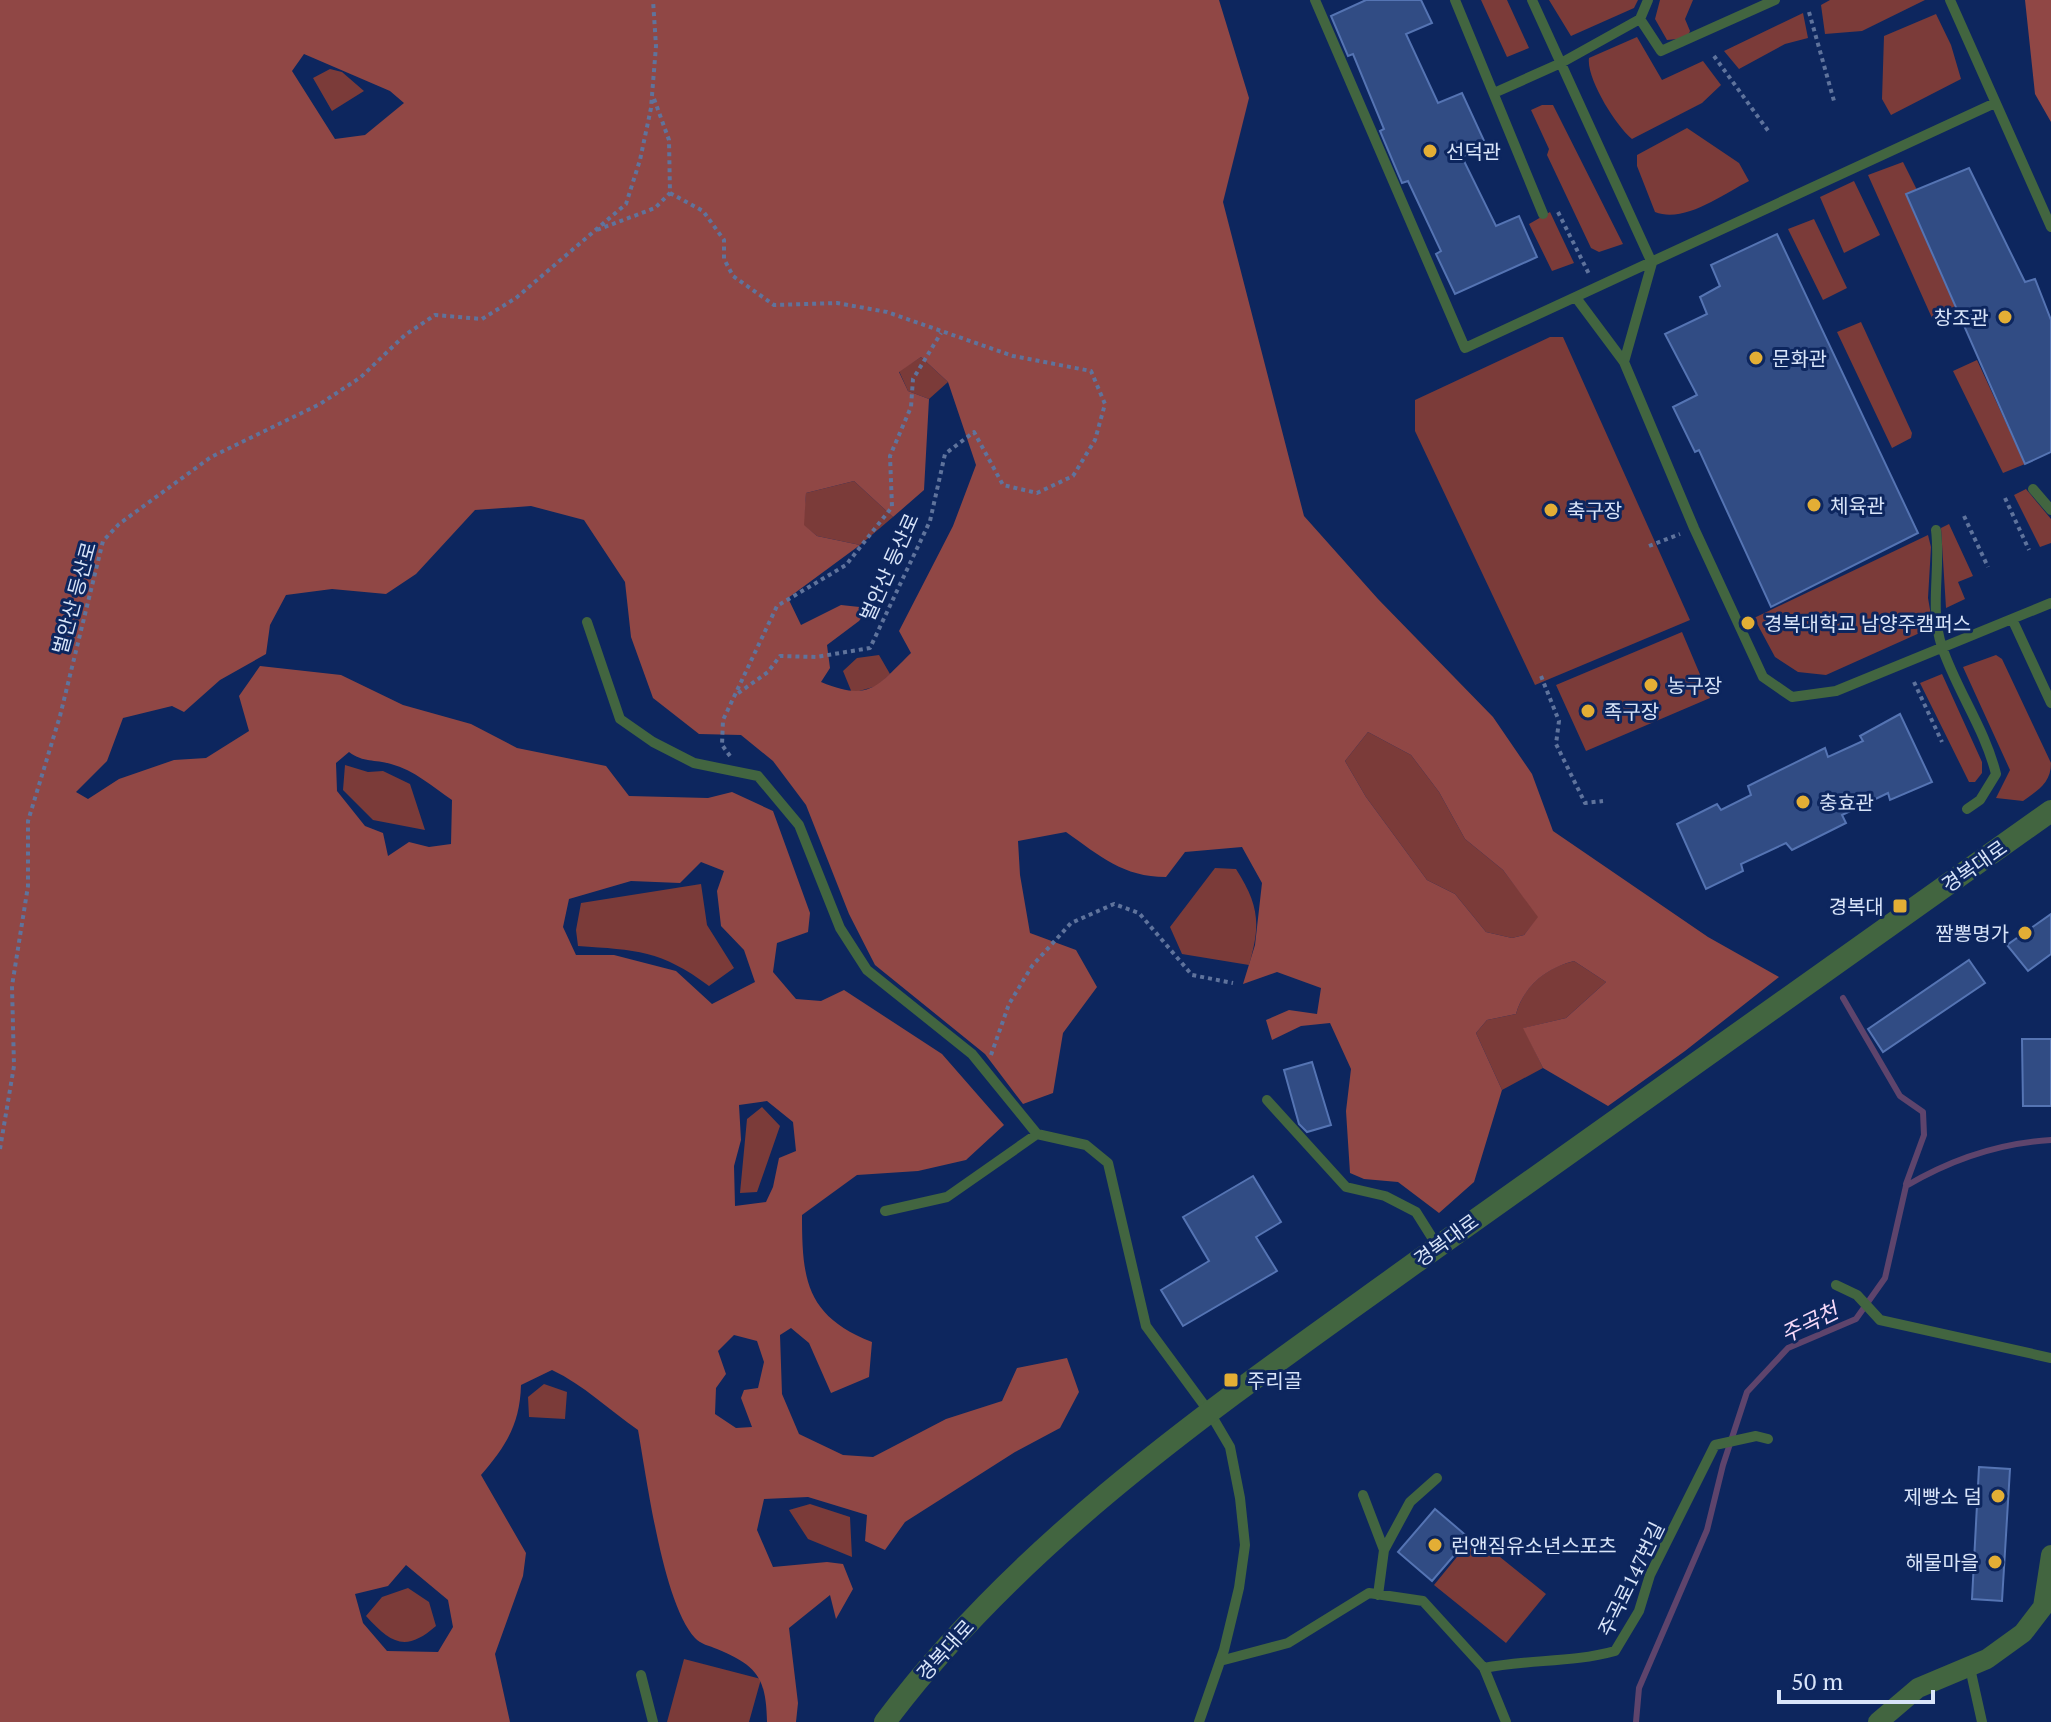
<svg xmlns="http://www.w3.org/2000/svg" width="2051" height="1722" font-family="'PT Serif','Noto Sans KR',serif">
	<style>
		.green { fill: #7b3b39 }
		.forest { fill: #904745; fill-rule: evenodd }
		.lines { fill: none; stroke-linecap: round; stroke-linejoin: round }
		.stream { stroke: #5e446c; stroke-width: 6 }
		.building { fill: #314c84; stroke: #5574b3; stroke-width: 2 }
		.path { stroke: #5f739c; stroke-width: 4; stroke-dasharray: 4 4; stroke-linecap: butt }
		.service { stroke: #426540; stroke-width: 10 }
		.minor { stroke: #426540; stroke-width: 20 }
		.tertiary { stroke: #426540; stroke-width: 22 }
		.poi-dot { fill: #e3ae35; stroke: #0d265e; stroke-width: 3 }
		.labels { text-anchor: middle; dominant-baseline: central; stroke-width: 6; stroke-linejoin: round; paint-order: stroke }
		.poi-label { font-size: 20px; fill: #d8e4f9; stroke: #0d265e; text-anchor: start }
		.street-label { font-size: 20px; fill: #d8e4f9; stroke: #0d265e }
		.water-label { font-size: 22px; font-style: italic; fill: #f5d8f7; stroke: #0d265e }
	</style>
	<rect width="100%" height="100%" fill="#0d265e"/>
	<path class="green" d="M1481,0H1507L1529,48L1507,57Z
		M1549,0H1638L1634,8L1571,36Z
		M1660,0H1693L1685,19L1690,31L1687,38L1667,40L1655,19Z
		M1830,0H1925L1862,31L1825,34L1821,5Z
		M1803,13L1808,38L1785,44L1739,69L1724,51Z
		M1936,14L1951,45L1961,79L1891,115L1882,99L1884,36Z
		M1637,37L1662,80L1703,61L1721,85L1702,103L1632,139C1616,126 1586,78 1589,58Z
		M330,69L342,72L364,91L332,111L313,78Z
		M1542,105H1553L1623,244L1599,252L1591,248L1547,155L1549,149L1531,110Z
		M1687,128L1739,163L1749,181C1723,194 1684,224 1655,212L1637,166V155Z
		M1903,162L1917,190L1906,195L1955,306L1932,318L1868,175Z
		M1854,181L1880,235L1844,253L1820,197Z
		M1550,212L1574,263L1552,271L1529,224Z
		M1814,219L1847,288L1823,300L1788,229Z
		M1861,322L1912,433L1911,438L1892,448L1837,332Z
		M1550,337H1563L1690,620L1535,685L1415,431V400Z
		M921,357L948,382L929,399L908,391L899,371Z
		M1977,360L2025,464L2003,473L1953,371Z
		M854,481L893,517L860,545L817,536L803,525L806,493Z
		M2026,489L2051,519V543L2040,547L2014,495Z
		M1949,524L1973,576L1958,582L1965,599L1946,608L1941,528Z
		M1928,535L1931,547L1928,598L1933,627L1826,675L1798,672L1775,657L1754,618Z
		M1682,632L1710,698L1586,751L1556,685Z
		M879,655L890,674L877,686L852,693L843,671L857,658Z
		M1996,655L2002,659L2051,763C2051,783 2038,790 2023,801L1996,798L2010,770L1963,667Z
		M1942,674L1982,762V773L1975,782H1969L1920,683Z
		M1368,732L1411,755L1439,792L1465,839L1503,870L1539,917L1524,935L1512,938L1486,932L1455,894L1427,880L1366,797L1345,761Z
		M345,765L368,772L383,771L410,784L425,830L373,820L343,790Z
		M1215,868L1236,869C1259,905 1261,924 1249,965L1182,954L1170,927Z
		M701,884L707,925L734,968L709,986C661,950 636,950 578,946L576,930L581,903Z
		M1574,961L1606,982L1566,1018L1524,1028L1543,1068L1502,1090L1476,1033L1487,1020L1516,1014C1524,985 1546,968 1574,961Z
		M762,1107L780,1126L757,1192L740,1193L747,1119Z
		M544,1384L567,1392L565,1419L529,1417L528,1397Z
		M810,1504L850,1517L852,1557L808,1539L789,1510Z
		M1474,1536L1546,1594L1506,1643L1434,1585Z
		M408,1588L429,1602L436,1626C405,1653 391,1643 366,1616L382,1597Z
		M684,1659L761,1679L749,1722H667Z"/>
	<path class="forest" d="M0,0H1219L1249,98L1223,202L1304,516L1378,599L1493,717L1532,774L1553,831L1708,937L1779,977L1685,1051L1608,1106L1543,1068L1523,1028L1566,1018L1606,982L1574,961C1546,968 1524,986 1516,1014L1487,1020L1476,1033L1502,1090L1474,1182L1439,1213L1398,1182L1364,1179L1350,1173L1346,1111L1351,1069L1330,1023L1301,1026L1272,1040L1266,1020L1289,1010L1317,1014L1321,988L1277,972L1243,984L1255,945L1262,883L1242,847L1185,852L1166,877C1123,877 1100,856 1066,832L1018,841L1020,875L1030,933L1076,950L1097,987L1063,1033L1053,1093L1023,1104L985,1054L875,965L849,914L806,805L773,761L741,735L699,734L653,698L631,637L625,582L584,520L531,506L475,510L416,574L386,594L332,589L286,595L270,625L266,654L220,680L184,712L172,706L123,718L107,761L76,792L88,799L119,779L174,760L206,758L249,731L239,696L260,666L341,675L403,705L471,724L517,748L606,766L629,796L708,798L732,792L773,811L810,913L808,932L777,943L773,972L796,999L821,1001L844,990L942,1054L1004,1125L966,1160L918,1171L857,1175L802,1215C802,1280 806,1316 872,1342L869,1377L831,1393L809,1343L791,1328L780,1335L782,1394L799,1434L843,1455L873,1457L946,1419L1002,1401L1017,1368L1067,1358L1079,1392L1060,1428L1015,1452L905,1522L885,1550L865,1541L867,1515L808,1497L764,1499L757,1530L773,1567L827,1562L843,1564L853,1589L836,1619L830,1595L789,1628L798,1703L796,1722H767C766,1678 758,1666 717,1649C710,1646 700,1644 695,1638C663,1603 647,1480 638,1430C609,1410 584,1385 552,1370L521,1385C520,1424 506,1446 481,1475L526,1553L523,1576L495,1654L510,1722H0ZM304,54L390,91L404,103L365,135L335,139L292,71ZM921,357L948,382L976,465L953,526L899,631L911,653C876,687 870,702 821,682L830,668L827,645L859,621L869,608L841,605L801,625L788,598L860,545L817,536L804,525L806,493L854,481L893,517L924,490L929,399L908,391L899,372ZM1368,732L1411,755L1439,792L1465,839L1503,870L1538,917L1524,935L1512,938L1486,932L1455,894L1427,880L1366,797L1345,761ZM349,752C364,763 374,759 391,764C414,770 433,787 452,800L451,844L429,847L409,842L388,856L383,833L365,826L337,791L336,763ZM701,862L724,871L717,891L721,926L744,950L755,982L712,1004L676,971L614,955H576L563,927L569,899L631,881L680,883ZM767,1101L793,1122L796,1151L779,1158L773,1187L766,1202L735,1206L734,1166L741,1140L739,1105ZM734,1335L757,1341L764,1362L758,1388L744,1390L741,1398L752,1427L736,1428L715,1414L716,1388L726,1374L718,1351ZM406,1565L448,1600L453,1627L438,1652L387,1651L363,1623L355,1594L388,1586Z
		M2025,0H2051V122L2035,94Z"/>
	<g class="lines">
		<path class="stream" d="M1843,998L1900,1096L1923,1112L1924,1135L1906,1184
			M1636,1722L1639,1688L1707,1530L1723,1465L1747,1392L1788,1348L1856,1319L1885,1278L1906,1186C1950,1160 1999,1143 2051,1140"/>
	</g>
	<path class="building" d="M1366,0H1421L1432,23L1406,34L1438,103L1462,93L1486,145L1462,157L1496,226L1519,216L1537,257L1455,294L1436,254L1441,251L1408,181L1402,183L1380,131L1384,129L1353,54L1348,56L1331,16Z
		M1969,168L2025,282L2035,279L2051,320V452L2025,464L1906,194Z
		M1777,234L1918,533L1771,607L1699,450L1695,452L1673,407L1697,395L1665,334L1707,314L1700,297L1720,286L1711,265Z
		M1900,714L1932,782L1890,800L1888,793L1842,815L1846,823L1792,850L1786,843L1741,864L1743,871L1706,889L1677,824L1717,804L1721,810L1751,795L1748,786L1825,748L1828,757L1863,741L1860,736Z
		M2051,914V954L2028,971L2007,945Z
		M1969,960L1985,983L1883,1052L1868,1029Z
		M2022,1039H2051V1106H2023Z
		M1312,1062L1331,1125L1307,1132L1299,1124L1284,1070Z
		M1253,1176L1281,1222L1256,1237L1277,1271L1183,1326L1161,1290L1209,1261L1183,1217Z
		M1979,1467L2010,1469L2002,1601L1972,1599Z
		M1435,1509L1469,1538L1432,1581L1398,1552Z"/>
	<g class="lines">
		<path class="path" d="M1809,12L1834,101
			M1714,56L1769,132
			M670,193L703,211L724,240V259L733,276L774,305L837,303L887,312L1013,356L1091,371L1105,404L1095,440L1073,476L1037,493L1003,485L974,432L945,454L930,521L870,648L816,657L780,656L768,672L737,694
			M1558,212L1589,274
			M597,230L655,208L670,193L669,140L653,96
			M2005,498L2029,550
			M1964,516L1988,567
			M1649,546L1680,534
			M1541,676L1559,721L1556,744L1585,803L1603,801
			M1914,682L1942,742
			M730,756L722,745L723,720L777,606L846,565L892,507L890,456L911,407L913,379L941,333
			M991,1055L1009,1004L1032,966L1071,923L1114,904L1139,913L1192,975L1233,983
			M0,1149L14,1066L12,986L28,886V821L60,716L103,541L119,524L211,457L320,404L361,377L405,335L435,315L482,319L516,298L626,204L640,160L651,108L656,46L653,0"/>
		<path class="service" d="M1315,0L1465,348L1995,103
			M1455,0L1543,214
			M1532,0L1652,263L1624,362
			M1950,0L2051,227
			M1640,19L1661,51L1775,0
			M1494,93L1561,63L1640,19L1648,0
			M1577,299L1624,362L1694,528L1763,677L1792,697L1836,691L2051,603
			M2033,489L2051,510
			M1936,530C1941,570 1929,608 1942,647C1957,691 1985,729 1996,774L1980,800L1967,809
			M2013,621L2051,703
			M587,622L620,719L653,742L694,763L758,776L799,825L840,928L867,970L972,1054L1037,1134L1086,1145L1108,1163L1146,1326L1210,1413L1230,1447L1240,1498L1245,1545L1239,1588L1224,1650L1199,1722
			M1267,1100L1346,1187L1385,1196L1416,1212L1438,1247
			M885,1211L947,1197L1037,1134
			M1836,1285L1857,1295L1880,1320L2051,1358
			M1363,1495L1384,1550L1378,1595
			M1384,1550L1410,1502L1437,1478
			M1220,1661L1288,1643L1369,1593L1423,1601L1484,1668L1506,1722
			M1484,1668C1528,1659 1572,1663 1615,1651L1639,1611L1650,1575L1715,1445L1756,1436L1768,1439
			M1970,1668L1982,1722
			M641,1675L653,1722"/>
		<path class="minor" d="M1878,1722L1918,1688L1987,1659L2023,1633L2043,1607L2051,1555"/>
		<path class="tertiary" d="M885,1722C1026,1533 1229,1397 1419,1260C1629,1110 1840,961 2051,811"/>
	</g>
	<g class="poi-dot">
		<circle cx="1430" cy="151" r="8"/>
		<circle cx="2005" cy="317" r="8"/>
		<circle cx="1756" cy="358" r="8"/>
		<circle cx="1814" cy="505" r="8"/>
		<circle cx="1551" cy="510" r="8"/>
		<circle cx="1748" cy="623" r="8"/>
		<circle cx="1651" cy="685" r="8"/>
		<circle cx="1588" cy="711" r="8"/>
		<circle cx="1803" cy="802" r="8"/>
		<rect x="1892" y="898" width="16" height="16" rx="4"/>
		<circle cx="2025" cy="933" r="8"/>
		<rect x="1223" y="1372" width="16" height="16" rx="4"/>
		<circle cx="1998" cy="1496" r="8"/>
		<circle cx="1435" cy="1545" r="8"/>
		<circle cx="1995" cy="1562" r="8"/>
	</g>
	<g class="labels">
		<g class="poi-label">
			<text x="1446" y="151">선덕관</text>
			<text x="1989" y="317" text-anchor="end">창조관</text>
			<text x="1772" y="358">문화관</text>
			<text x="1830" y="505">체육관</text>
			<text x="1567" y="510">축구장</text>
			<text x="1764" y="623">경복대학교 남양주캠퍼스</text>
			<text x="1667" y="685">농구장</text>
			<text x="1604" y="711">족구장</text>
			<text x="1819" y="802">충효관</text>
			<text x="1884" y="906" text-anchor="end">경복대</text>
			<text x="2009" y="933" text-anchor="end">짬뽕명가</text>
			<text x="1247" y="1380">주리골</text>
			<text x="1982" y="1496" text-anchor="end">제빵소 덤</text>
			<text x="1451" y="1545">런앤짐유소년스포츠</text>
			<text x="1979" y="1562" text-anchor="end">해물마을</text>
		</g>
		<g class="street-label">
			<text transform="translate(889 567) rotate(-66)">벌안산 등산로</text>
			<text transform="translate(74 598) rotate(-75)">벌안산 등산로</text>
			<text transform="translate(1974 866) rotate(-35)">경복대로</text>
			<text transform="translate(1446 1240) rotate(-36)">경복대로</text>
			<text transform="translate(1631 1579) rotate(-64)">주곡로147번길</text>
			<text transform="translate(945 1650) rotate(-48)">경복대로</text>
		</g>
		<g class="water-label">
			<text transform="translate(1809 1322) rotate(-26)">주곡천</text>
		</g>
	</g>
	<path d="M1779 1690v12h154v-12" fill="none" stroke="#d8e4f9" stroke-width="4"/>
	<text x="1791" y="1690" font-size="24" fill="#d8e4f9" stroke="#0d265e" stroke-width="6" paint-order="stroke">50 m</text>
</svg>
